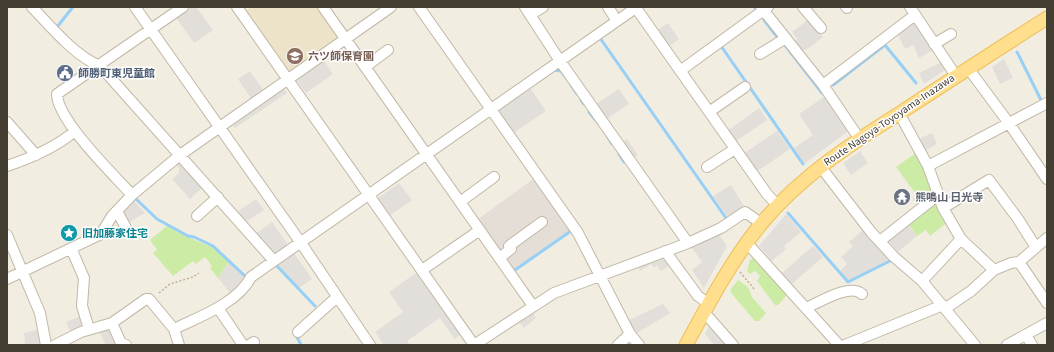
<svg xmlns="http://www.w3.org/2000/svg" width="1054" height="352" font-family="'Source Sans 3','Noto Sans JP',sans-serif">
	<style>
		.industrial { fill: #e4ded7 }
		.education { fill: #ede3c9 }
		.green { fill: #cceba5 }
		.parking { fill: #e2dfdb }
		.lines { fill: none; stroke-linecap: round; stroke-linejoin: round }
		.stream { stroke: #96d0f6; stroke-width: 3 }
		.minor-casing { stroke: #c1b8a6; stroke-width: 12 }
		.major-casing { stroke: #edbe54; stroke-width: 15 }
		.path { stroke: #c1b193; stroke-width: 1.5; stroke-dasharray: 2 2; stroke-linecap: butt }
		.minor { stroke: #fff; stroke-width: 10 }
		.major { stroke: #ffde8d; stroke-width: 13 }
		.labels { text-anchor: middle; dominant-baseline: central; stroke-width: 3; stroke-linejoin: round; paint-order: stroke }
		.education-label { font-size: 11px; font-weight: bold; fill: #785e54; stroke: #fff; text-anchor: start }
		.service-label { font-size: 11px; font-weight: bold; fill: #4e5e75; stroke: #fff; text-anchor: start }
		.street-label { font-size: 11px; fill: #443d32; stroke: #fff }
		.worship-label { font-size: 11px; font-weight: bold; fill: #5b616d; stroke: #fff; text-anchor: start }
		.culture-label { font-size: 11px; font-weight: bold; fill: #0d838f; stroke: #fff; text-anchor: start }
	</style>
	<rect width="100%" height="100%" fill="#f2ede1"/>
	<path class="industrial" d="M533,179L570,231L513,271L477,220Z"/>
	<path class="education" d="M251,7H319L339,36V40L291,73H287L244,12Z"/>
	<path class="green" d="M917,152L936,194L919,207L913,200L918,197L896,167Z
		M937,198L949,221L930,236L926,230L917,236L907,222Z
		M167,226L187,237L212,247L229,262L218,278L210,268L212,266L205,257L196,264L193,261L173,276L153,253L157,250L150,240Z
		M754,257L787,295L778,305H775L757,281L760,276L755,271L750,274L747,271L750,260Z
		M738,280L748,287L752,297L766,313L759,321H755L732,294L730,290Z"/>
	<path class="parking" d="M186,7H196L213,30L194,43L174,15Z
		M809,19L823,37L809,48L801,51L794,42L797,39L792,32Z
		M913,21H917L935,49L919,58L913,45L905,49L897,33Z
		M668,23L679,39L668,47L656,31Z
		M322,58L333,74L306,93L295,78Z
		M1004,59L1013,78L1000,84L992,67Z
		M943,61L948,68L924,84L919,73Z
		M250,71L264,91L252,100L238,79Z
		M282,86L287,93L235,128L231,122Z
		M531,89L546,111L512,134L498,114L499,110Z
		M619,89L629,104L605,120L594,105Z
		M827,95L851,129L804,164L794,148L813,135L799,114Z
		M759,108L767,120L735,142L727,131Z
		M777,131L790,149L756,172L743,154Z
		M932,133L937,144L923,152L917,140Z
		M627,139L638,155L632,159L621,143Z
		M860,151L868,163L851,175L843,163Z
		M174,163H182L203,187L190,199L172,179L179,173V168Z
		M399,183L412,200L388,217L377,201L378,198Z
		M731,185L744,206L728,217L713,196Z
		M256,199L264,210L244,223L235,213Z
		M133,200L145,213L128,223L121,211Z
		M786,214L801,232L784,246L786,249L772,261L759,246Z
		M272,222L288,245L276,254H271L254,235Z
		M906,222L917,236L898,252L887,240Z
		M865,228L892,259L849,281L840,271L847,264L841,257L853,246L849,242Z
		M718,233L727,246L704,288L692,270L702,262L690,245Z
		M813,246L823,257L792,284L782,273Z
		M294,253L312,279L299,288L277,265Z
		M664,255L672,264L661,271L657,265L654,268L651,264L640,271L636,265Z
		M229,262L246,279L231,294L218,278Z
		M416,273L460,335L455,339L440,318L407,341L410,345H384L375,332L403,312L389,292Z
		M663,304L670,313L634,335L627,321Z
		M531,311L536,318L524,328L518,321Z
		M83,315L87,326L71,333L66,322Z
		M710,324L729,345H714L705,334Z
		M110,326L120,342L115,345H106L99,331Z
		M41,329L43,345H25L24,333Z"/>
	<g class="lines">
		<path class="stream" d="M754,7L755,8
			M764,20L778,38
			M57,27L73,7
			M600,38L726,218
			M785,45L822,93
			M721,46L803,164
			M1017,52L1042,102
			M552,71L554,70L561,71L566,78
			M571,85L577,94
			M833,85L885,45L916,83
			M581,100L584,104
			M589,112L598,123
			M607,136L612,144
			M619,154L624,162
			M135,198L157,219L188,236L194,237L213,246L246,277
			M788,213L848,282L892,260
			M276,265L315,306
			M515,270L571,231
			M297,337L301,345
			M631,344L632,345"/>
		<defs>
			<path id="minor" d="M32,7C51,27 75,56 100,66L274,261
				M135,7L301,243L370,345
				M237,7L474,345
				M323,7L533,306
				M419,7L578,233L630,334L639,345
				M525,7L560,61L688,243
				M608,7L617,21
				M761,7L823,85L859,138
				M803,7L821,28
				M846,7L847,8
				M910,7L956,76
				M636,8L767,194L778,206
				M530,15L543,7
				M934,44L951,34
				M760,54L786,38
				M365,67L388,50
				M968,68L1008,122L1047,179
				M680,71L768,7
				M823,85L915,15
				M709,112L745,87
				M899,113L928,166L943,208L961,239L994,270L1011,263L1019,262L1047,238
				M7,122L36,155
				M7,166C31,158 55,148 75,131
				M820,166L871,232L893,256L922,281L975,345
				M928,166L1047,103
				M707,167L735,149
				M132,195C113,174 57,120 57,94L183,7
				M460,202L494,177
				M943,208L989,180L1018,219L1035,246
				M117,211L126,228
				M197,216L218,197
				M7,235L40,313L46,345
				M880,241L938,195
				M747,243L839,345
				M71,248L84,278L82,306L89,329
				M665,251L698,296L709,304
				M499,258L511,249L509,246L542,222
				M1019,262L1047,303
				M422,270L480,230
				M7,279L101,234L112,216L132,195L180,155L391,7
				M922,281L961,239
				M218,308L243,345
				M806,308C820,302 850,283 862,294
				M946,308L971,291L994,270
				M704,312L733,345
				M112,323L121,343L126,345
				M174,329C199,317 238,303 251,277L637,7
				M298,332L337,297
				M1026,335L1032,345
				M55,345L81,332L112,323L146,299H149L174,329L179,345
				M249,345L254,342
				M474,345L554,293L688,243L721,228L745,212L762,224
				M618,345L630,334
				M845,345L943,305
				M1007,345L1047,323"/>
			<path id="major" d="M686,345C709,303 731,261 761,224C800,177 849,145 900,113C949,81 998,49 1047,18"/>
		</defs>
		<use href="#minor" class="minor-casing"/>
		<use href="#major" class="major-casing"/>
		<path class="path" d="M740,272L755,290
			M159,293L170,284L193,277L199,273"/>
		<use href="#minor" class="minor"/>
		<use href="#major" class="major"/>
	</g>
	<defs>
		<symbol id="school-disc" viewBox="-11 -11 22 22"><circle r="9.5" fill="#8d6e63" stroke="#fff"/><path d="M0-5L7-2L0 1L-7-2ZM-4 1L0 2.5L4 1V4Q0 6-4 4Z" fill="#fff"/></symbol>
		<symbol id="civic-disc" viewBox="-11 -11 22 22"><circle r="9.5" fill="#5c6f8a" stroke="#fff"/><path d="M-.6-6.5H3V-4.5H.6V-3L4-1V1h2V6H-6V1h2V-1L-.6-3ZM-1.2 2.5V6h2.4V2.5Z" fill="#fff"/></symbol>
		<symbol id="temple-disc" viewBox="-11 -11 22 22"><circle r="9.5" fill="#6b7280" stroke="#fff"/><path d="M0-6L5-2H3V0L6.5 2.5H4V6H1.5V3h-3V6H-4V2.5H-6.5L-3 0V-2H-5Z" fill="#fff"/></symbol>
		<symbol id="sight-disc" viewBox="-11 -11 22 22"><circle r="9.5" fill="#0f9aa8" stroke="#fff"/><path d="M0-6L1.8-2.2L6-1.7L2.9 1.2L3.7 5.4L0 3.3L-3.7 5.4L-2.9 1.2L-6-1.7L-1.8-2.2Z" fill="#fff"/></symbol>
	</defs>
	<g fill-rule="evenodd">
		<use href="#school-disc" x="285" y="46" width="20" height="20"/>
		<use href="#civic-disc" x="55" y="63" width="20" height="20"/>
		<use href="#temple-disc" x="892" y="187" width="20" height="20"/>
		<use href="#sight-disc" x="59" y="223" width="20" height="20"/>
	</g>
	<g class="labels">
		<g class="education-label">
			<text x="308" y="56">六ツ師保育園</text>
		</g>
		<g class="service-label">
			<text x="78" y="73">師勝町東児童館</text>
		</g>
		<g class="street-label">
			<text transform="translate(889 120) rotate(-34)">Route Nagoya-Toyoyama-Inazawa</text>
		</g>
		<g class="worship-label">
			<text x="915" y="197">熊鳴山 日光寺</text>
		</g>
		<g class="culture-label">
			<text x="82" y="233">旧加藤家住宅</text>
		</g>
	</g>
	<rect width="1054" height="352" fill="none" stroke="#443d32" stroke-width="16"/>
</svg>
